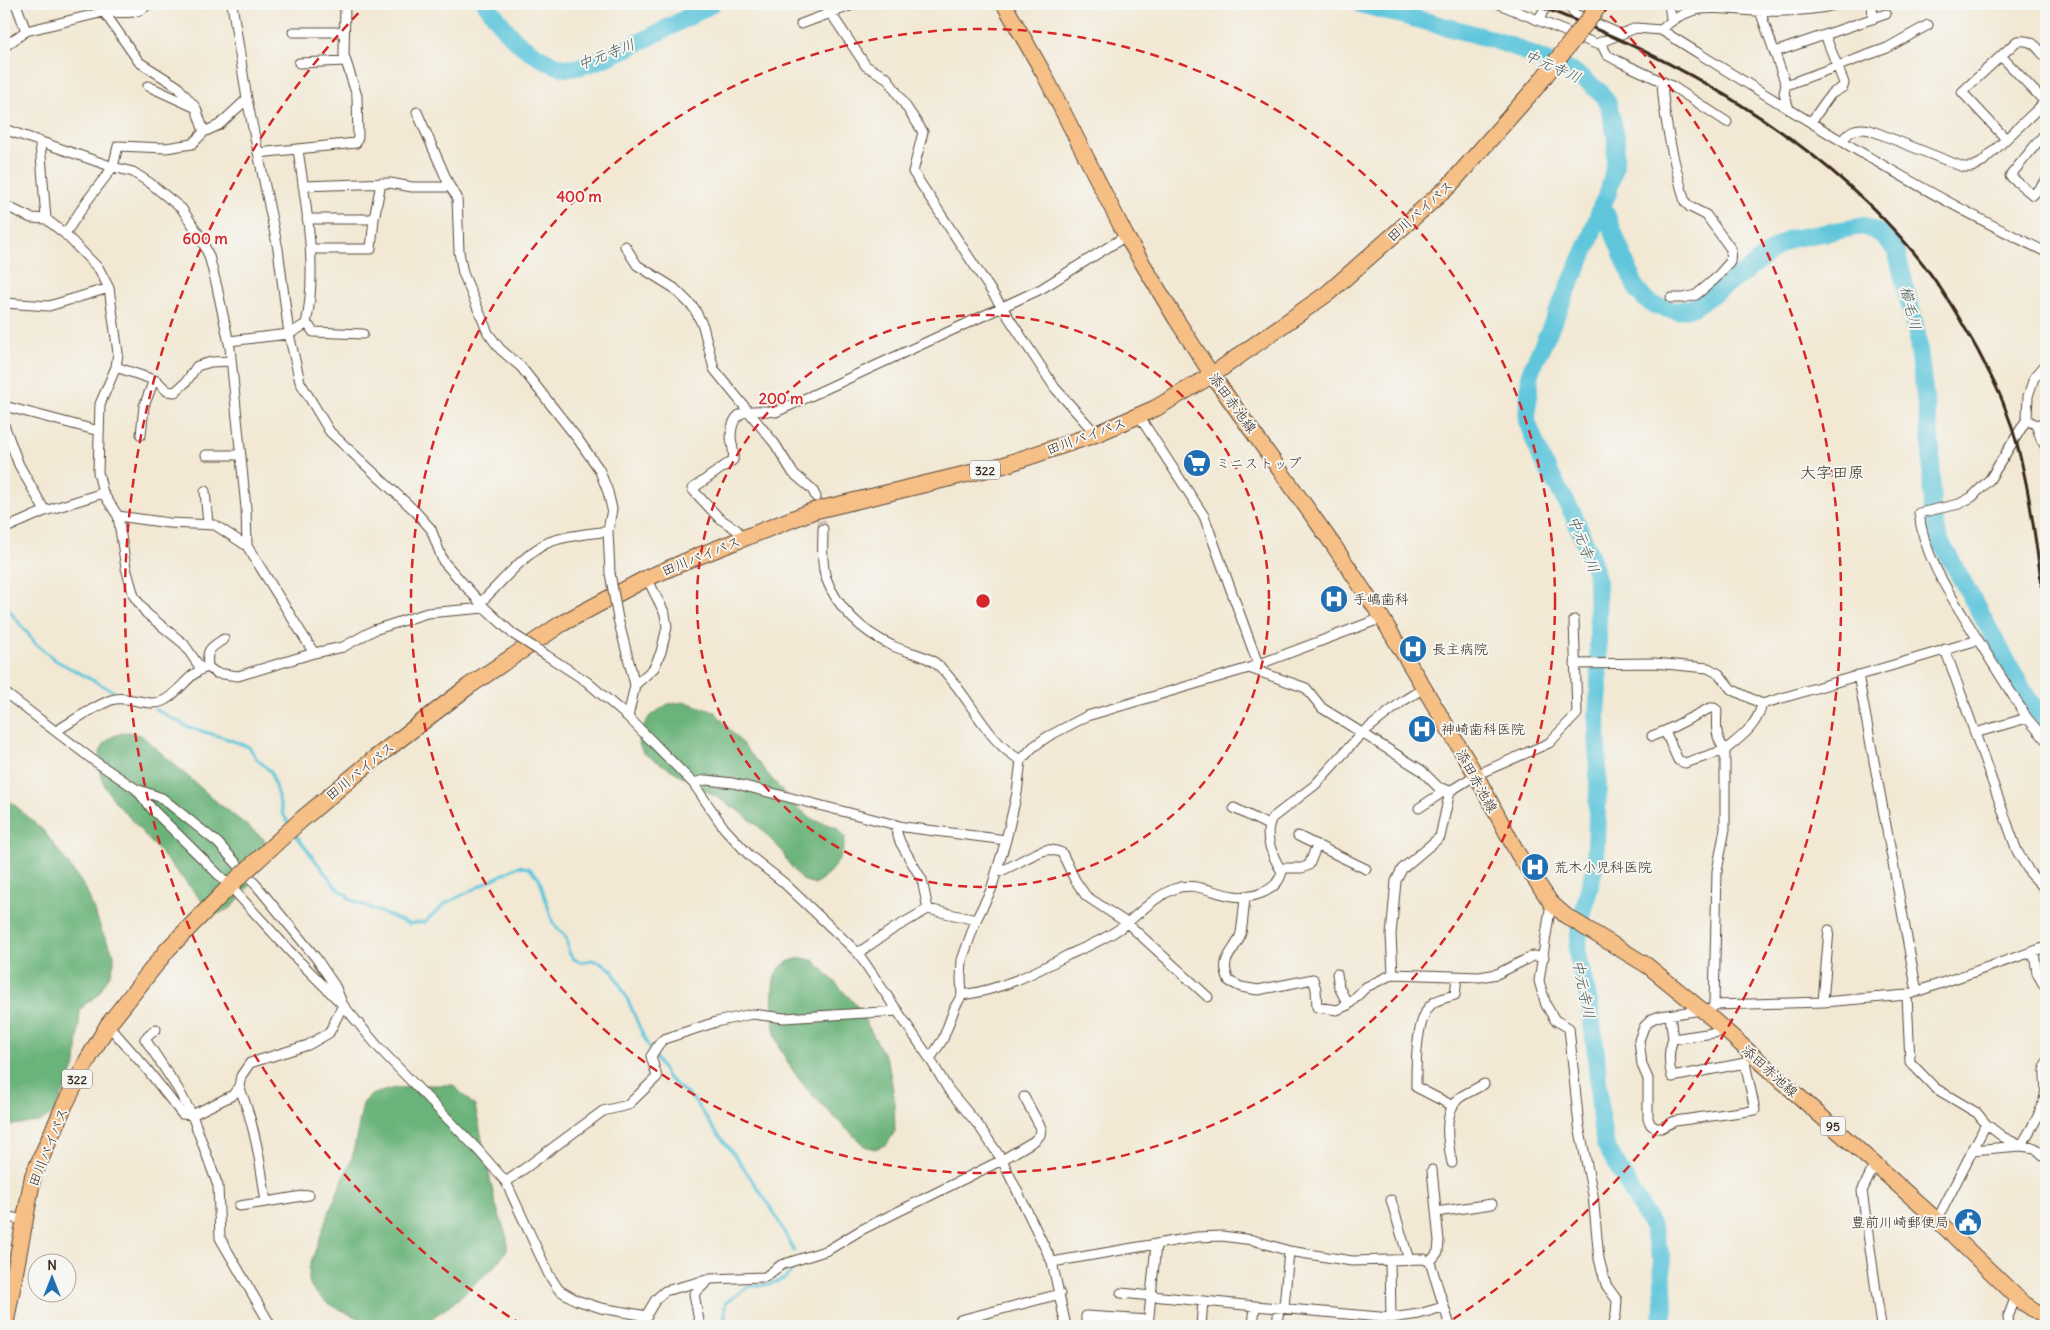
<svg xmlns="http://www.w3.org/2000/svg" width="2050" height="1330" font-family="Delius,'Klee One',sans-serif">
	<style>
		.forest { fill: #6bb37a; stroke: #536e4c }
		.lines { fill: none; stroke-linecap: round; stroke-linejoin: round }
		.stream { stroke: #5ec6db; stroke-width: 3 }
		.river { stroke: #5ec6db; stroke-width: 18 }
		.street-tunnel { stroke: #cdc2af; stroke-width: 9; stroke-dasharray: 9 4.5; stroke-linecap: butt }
		.street-casing { stroke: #564639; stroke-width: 11 }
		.primary-casing { stroke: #564639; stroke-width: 17 }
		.highway-casing { stroke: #564639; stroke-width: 18 }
		.street { stroke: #fff; stroke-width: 9 }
		.primary { stroke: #f5bf86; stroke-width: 15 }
		.highway { stroke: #f5bf86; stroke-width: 16 }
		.rail { stroke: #3b2a1e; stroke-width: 3 }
		.street-bridge-casing { stroke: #564639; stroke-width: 11; stroke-linecap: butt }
		.highway-bridge-casing { stroke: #564639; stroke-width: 18; stroke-linecap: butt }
		.street-bridge { stroke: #fff; stroke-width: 9 }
		.highway-bridge { stroke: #f5bf86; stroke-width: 16 }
		.ring { fill: none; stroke: #d62828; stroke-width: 2.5; stroke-dasharray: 9 6 }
		.labels { text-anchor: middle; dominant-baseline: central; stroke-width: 4; stroke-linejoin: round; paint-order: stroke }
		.shield { fill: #f6f6f2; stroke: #73675e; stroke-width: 1 }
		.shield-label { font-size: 12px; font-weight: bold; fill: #3b2a1e }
		.street-label { font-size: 14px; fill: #3b2a1e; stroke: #f6f6f2 }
		.poi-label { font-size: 14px; fill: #3b2a1e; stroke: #f6f6f2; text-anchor: start }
		.water-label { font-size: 15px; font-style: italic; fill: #465957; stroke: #f6f6f2 }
		.quarter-label { font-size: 16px; fill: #3b2a1e; stroke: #f6f6f2 }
		.centre { fill: #d62828; stroke: #f6f6f2; stroke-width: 2.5 }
		.ring-label { font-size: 15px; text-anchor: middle; font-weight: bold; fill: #d62828; stroke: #f6f6f2; stroke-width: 4; stroke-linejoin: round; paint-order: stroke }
	</style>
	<rect width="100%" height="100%" fill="#f6f6f2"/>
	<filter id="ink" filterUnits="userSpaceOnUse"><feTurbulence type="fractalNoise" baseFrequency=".02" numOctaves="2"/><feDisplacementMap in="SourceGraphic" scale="10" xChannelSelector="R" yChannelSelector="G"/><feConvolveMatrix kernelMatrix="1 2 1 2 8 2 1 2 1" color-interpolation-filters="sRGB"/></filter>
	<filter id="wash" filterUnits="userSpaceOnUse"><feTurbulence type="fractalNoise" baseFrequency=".0096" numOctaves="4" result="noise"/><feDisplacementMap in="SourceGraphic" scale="20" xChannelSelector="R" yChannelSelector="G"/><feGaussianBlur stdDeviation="1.12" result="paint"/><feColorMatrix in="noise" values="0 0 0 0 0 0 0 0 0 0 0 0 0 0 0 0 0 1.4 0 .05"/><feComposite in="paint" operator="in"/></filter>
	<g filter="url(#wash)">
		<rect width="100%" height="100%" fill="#f2e8d3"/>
		<path class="forest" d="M686,702L715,712L796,807L814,820L836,827L845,837C845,856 831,874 815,884L802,880L786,860L783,852L758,826L738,810L643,753L638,742L640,730L650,716L668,704Z
			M129,732L141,735L218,803L264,839L265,846L251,884L231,908L216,915L210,911C188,884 165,858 142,832C132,819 118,807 109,793C93,769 93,735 129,732Z
			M4,790L8,799L44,831L86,889L103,934L114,954V963L111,973L97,996L85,1004L80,1011L76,1064L54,1113L40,1122L4,1126Z
			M803,958L815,961L857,1006L888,1062L894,1095L895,1131L887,1144L875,1149L864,1146C833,1114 792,1083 777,1040C772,1027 772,1003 773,990C773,969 784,960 803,958Z
			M429,1085H453L475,1106L495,1202L507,1238V1250L495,1266L451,1305L420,1326H380L365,1322L327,1303L312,1289L309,1281V1268L331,1207L352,1158L363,1103L371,1095L390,1089Z"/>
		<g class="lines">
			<path class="stream" d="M4,604L36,644L55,660L113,691
				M155,709L188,727L228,739L249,747L257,759L271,772L283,814L289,824
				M295,834L336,887L347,895L349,899L409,924L425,922L445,904L519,866L529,868L539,878L553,923L566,937L569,953L574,959L581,962L592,960L602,963L612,970L627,998L645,1040L667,1077L694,1100L713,1128L737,1158L773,1211L794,1251
				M728,1326L725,1317V1303L748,1287L770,1284L784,1279L798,1265"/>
			<path class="river" d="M486,4C495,15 504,29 515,40C524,48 553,67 565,68C591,72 686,18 712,4
				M1360,4L1481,36L1509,45L1577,74L1600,92L1608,103L1612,118L1616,138L1615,165L1608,193L1601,207L1589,242L1530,373L1527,421L1542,460L1573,514L1592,560L1597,579L1599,690L1597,714L1598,787L1596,846L1594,869L1580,925L1577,953L1590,1006L1596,1054L1601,1122L1605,1144L1652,1227L1662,1259L1664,1310L1659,1326
				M1601,207L1606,214L1636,288L1645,299L1655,306L1677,311L1694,307L1745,272L1775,248L1789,239L1864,226L1883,235L1896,250L1917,334L1931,445L1932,511L1939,539L2027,697L2046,723"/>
		</g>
	</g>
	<g filter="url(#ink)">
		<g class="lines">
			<path class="street-tunnel" d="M818,507L823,529"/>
			<defs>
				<path id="street" d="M232,4L247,99L278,249L289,334L300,382L330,432L415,511L431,529L443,561L485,608L513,634
					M1499,4L1596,44L1636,28L1661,30C1787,108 1912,188 2046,252
					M1567,4L1575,14L1620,34
					M1669,4L1671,18
					M1872,4L1873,19
					M1760,11L1786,85L1887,48L1928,25
					M104,12C118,12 139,16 148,4
					M830,12L866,66L887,78L923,132L913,172L1055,388L1096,434
					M1538,20L1548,4
					M801,24L855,4
					M1661,30C1692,0 1716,9 1755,11C1783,12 1813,11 1840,4
					M26,31L104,12L139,62L177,86L196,108L204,132
					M293,32H344
					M1601,43L1607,55L1618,61L1672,86L1727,122
					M4,47L26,31L16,4
					M1775,52L1886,14
					M299,63L346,61
					M1662,81C1664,123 1674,162 1685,202L1690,207L1706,215L1731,249L1730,262L1715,279L1696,295L1683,298H1671
					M1786,85L1784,93L1789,109
					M148,86L194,107
					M417,112L450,187L457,197L459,252L463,273L488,333L500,349L521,367L577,438L599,469L608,492L612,509L608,531L610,573
					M1811,122L1831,94L1843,87L1844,83L1825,35
					M4,129L113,167L133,172L150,183L182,209L200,236L209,256L217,287L230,348L246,508L247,546
					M2046,132L2010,176L2033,195L2046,181
					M2006,139L1962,92L2017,41C2033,39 2036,46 2046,58
					M1842,141C1850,130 1856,127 1870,130L1963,167H1972L1981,163L2045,102L2001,56
					M40,143L46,219L65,234L99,269L109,288L118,353L116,367L100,404L98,472L103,493L118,516L169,523L215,525L247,546L314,653
					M258,153L356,143L358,137L357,96L344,55L345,4
					M303,186L390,183L412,187H450
					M4,205L31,218L46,219
					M307,219H374L381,183
					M65,234L87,201L113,167L118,146L166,148L192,144L204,132L219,125L247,99
					M625,246L637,265L674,288L694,308L703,326L714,369L775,444L793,473L812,489L816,497
					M310,249H371L374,219
					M4,303L49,306L109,288
					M306,324L310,327L313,332L363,334
					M229,341L289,334L306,324C318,270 306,204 298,150
					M116,367L157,381L167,391L175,392L186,382L197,366L211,362L231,361
					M4,406L99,431
					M1139,416L1204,516L1258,664
					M2031,422L2036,425L2046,422
					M4,425L19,465L45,511
					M2036,425L2041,439L2046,447
					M141,435L144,406L154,380
					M206,455H241
					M205,491L208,524
					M118,516L126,568L134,596L146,613L184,644L201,669
					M4,529L45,511L103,493
					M823,529C823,545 821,563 826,578C837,608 863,632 891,645C906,653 926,654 939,666C969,694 986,742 1021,760
					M741,540L737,530L719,518L692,489L733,460C735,451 731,444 731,436C732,405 756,410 776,412L1041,289L1126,236
					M480,603C500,584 523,555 547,543C566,535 589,534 608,531
					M618,619L635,685L628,717
					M1978,640L2027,718L2046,740
					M1945,649L2017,851L2030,873L2046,890
					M546,655L586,681L628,717L693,783L724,828L750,856L783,882L858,953L930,1059L948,1089L979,1126L1002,1160L1052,1262L1066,1326
					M1575,664L1654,663L1708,668L1719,674L1731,689L1762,704L1978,640C1954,600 1924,560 1919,513L1959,504L1972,497L1990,479L2027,419L2028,396L2034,378L2046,364
					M208,667C206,649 210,648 224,639
					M1249,668L1306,688L1322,708L1421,770L1438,787L1450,791L1476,775L1549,743L1577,714L1574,620
					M1858,675L1917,992
					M635,685L654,668L661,652L667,627L665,614L647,578
					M4,692L93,760L136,789L162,798L218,843L257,886L316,958L335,986L343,1005L329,1033L308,1045L250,1063L241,1076L239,1086L233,1095L192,1115L182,1114L146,1068L108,1025
					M56,731C73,721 93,707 111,700C128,694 149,709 165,700C181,691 189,672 208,667L216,673L238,676L314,653L343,647L374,630L427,613L485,608
					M1975,733L2027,718
					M1652,736L1665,731L1678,760L1685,763L1725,750C1715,737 1716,726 1717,710L1714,708H1710L1665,731
					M693,783L706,780L733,783L904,827L1006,840
					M136,789L152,809L230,886L296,958L343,1005L380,1049L478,1150L506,1182L549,1275L559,1290L576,1300L601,1308L647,1316
					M1234,808L1268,825
					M1419,808L1446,790
					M894,824L900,842L922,880L928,909
					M1298,836L1366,869
					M1280,868H1302L1309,865L1317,845
					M996,873C1011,868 1034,852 1046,850C1052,849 1057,851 1062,853L1075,880L1086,896L1127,923L1208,997
					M1245,896C1244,908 1243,921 1241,933C1236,953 1218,956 1229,981L1241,987L1258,990L1313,979L1316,989L1317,1007L1337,1010L1348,1005L1366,987L1393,974L1480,977L1497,974L1533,956L1544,957
					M1551,903L1539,981L1546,1005L1555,1020L1569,1028L1579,1126L1593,1195L1599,1259L1606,1285L1617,1300L1616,1314L1613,1326
					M858,953L893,929L928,909L976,920
					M2034,953L2037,973L2046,989
					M1337,974L1339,987L1348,1005
					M1393,974L1391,935L1396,881L1402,869L1440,837L1450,791
					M962,995C1001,990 1034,973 1068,955C1084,948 1101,941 1116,931C1136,918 1151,898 1174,889C1194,881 1213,893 1233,896C1252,899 1277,892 1282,872C1273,857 1262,835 1272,818L1315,785L1361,734L1403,701L1424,688
					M1907,995L1910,1062L1935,1088L1977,1113L1986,1124L2003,1137L2021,1146L2035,1148L2046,1158
					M1823,1002L1829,930
					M1714,1005L1823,1002L1907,995L2046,947
					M1712,1008L1714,1005L1717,871L1725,829V750C1742,736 1757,726 1762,704
					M1702,1010L1660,1016L1652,1019L1644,1027L1639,1040L1642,1065L1648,1079V1119L1651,1125L1656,1128H1661L1675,1121L1755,1110L1745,1063L1752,1055
					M1670,1015L1673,1039L1726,1031
					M156,1029L145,1039L178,1089L192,1115L218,1186L220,1238L271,1326
					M1673,1039C1668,1052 1668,1063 1672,1077L1745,1063
					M930,1059L943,1039L955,1007L962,995L961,979L962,960L976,920L991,890L1006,840L1017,793L1021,760L1033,747L1047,737L1087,716L1249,668L1382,618
					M239,1086C255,1126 260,1160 266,1202L309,1195
					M1453,1106L1416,1087C1416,1066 1415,1017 1433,1003C1438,999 1449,997 1455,995L1457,977
					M1972,1150L2021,1146C2030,1130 2042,1113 2045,1095C2047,1084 2043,1074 2046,1063
					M1452,1163C1448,1144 1442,1113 1459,1098C1466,1093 1476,1089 1484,1084
					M1875,1164L1862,1191L1881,1326
					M506,1182L603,1111L628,1105L657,1077L651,1056C656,1050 657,1044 664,1039L716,1022L752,1014L784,1018L898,1011
					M1391,1200L1409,1260
					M239,1206L266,1202
					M1436,1212L1492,1204
					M4,1216L24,1220
					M1937,1220L1986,1124
					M1390,1260L1391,1318
					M1052,1262L1197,1237L1222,1236L1253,1240L1289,1251L1352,1261L1424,1259L1430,1262L1450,1326
					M1430,1262L1438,1252L1439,1241L1432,1170
					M1121,1293L1255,1306L1253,1326
					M1255,1306L1391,1318L1419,1314L1443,1307
					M1284,1307L1289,1251
					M960,1320L1060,1294
					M640,1326L656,1299L665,1291L710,1279L765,1277L781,1265L828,1250L861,1230L1002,1160L1034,1141L1040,1135L1041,1128L1024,1097
					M700,1326L694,1294L710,1279
					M1086,1326V1316L1149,1320
					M1148,1326L1156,1245
					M1201,1326L1203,1301
					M1277,1326L1279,1307
					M2009,1326L2008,1317L2016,1296"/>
				<path id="primary" d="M1004,4L1044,74L1126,236L1176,319L1212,375L1334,546L1382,618L1476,775L1518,854L1551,903L1566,916L1648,966L1707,1014L1937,1220L2022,1302L2046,1318"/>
				<path id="highway" d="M1592,15L1600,4
					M301,820L374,759L469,686L561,624L647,578L696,557L813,511L1004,465L1096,434L1156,408L1212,375L1328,293L1449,186L1537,86
					M5,1326L33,1176L64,1106L87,1061L108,1025L168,949L238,878"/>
			</defs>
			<use href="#street" class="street-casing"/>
			<use href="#primary" class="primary-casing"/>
			<use href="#highway" class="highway-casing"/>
			<use href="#street" class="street"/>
			<use href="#primary" class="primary"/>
			<use href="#highway" class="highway"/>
			<path class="rail" d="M1533,4C1674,56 1818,137 1915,254C1940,284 1959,317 1978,351C1987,369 1997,386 2004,405C2030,471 2035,544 2046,614"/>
			<defs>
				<path id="street-bridge" d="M610,573L618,619
					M513,634L546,655"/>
				<path id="highway-bridge" d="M1537,86L1592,15
					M238,878L301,820"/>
			</defs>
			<use href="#street-bridge" class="street-bridge-casing"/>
			<use href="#highway-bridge" class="highway-bridge-casing"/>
			<use href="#street-bridge" class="street-bridge"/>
			<use href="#highway-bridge" class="highway-bridge"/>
		</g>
	</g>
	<g class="ring">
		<circle cx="983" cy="601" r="286"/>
		<circle cx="983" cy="601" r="572"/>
		<path d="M522 1325A858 858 0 0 1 366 5M1600 5A858 858 0 0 1 1444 1325"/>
	</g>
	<defs>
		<symbol id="supermarket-disc" viewBox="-11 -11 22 22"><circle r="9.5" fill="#1f6fb2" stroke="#f6f6f2"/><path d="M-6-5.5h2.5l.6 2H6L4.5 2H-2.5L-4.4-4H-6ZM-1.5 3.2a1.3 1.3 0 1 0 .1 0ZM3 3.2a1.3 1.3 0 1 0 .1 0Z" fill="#fff"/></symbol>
		<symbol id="hospital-disc" viewBox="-11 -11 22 22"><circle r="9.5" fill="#1f6fb2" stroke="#f6f6f2"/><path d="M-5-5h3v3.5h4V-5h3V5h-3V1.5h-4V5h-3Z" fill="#fff"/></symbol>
		<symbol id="civic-disc" viewBox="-11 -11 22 22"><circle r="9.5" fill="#1f6fb2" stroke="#f6f6f2"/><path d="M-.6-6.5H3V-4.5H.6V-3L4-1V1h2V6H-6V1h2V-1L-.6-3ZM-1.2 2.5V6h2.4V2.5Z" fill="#fff"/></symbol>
	</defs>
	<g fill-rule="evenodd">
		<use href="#supermarket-disc" x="1181" y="447" width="32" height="32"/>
		<use href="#hospital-disc" x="1318" y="583" width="32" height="32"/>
		<use href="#hospital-disc" x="1397" y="633" width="32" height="32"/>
		<use href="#hospital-disc" x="1406" y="713" width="32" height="32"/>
		<use href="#hospital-disc" x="1519" y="851" width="32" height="32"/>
		<use href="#civic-disc" x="1952" y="1206" width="32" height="32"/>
	</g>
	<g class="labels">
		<g class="shield">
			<rect x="970" y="460.5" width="30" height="19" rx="4"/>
			<rect x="62" y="1069.5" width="30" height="19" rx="4"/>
			<rect x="1820.5" y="1116.5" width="25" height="19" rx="4"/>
		</g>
		<g class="shield-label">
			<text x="985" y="470">322</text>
			<text x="77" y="1079">322</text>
			<text x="1833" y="1126">95</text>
		</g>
		<g class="street-label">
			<text transform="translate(1420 211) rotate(-42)">田川バイパス</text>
			<text transform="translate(1233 403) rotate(54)">添田赤池線</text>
			<text transform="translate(1086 436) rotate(-20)">田川バイパス</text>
			<text transform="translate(701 556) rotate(-22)">田川バイパス</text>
			<text transform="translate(360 771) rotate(-39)">田川バイパス</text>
			<text transform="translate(1477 781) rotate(61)">添田赤池線</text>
			<text transform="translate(1770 1071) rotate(42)">添田赤池線</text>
			<text transform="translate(48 1147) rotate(-68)">田川バイパス</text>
		</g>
		<g class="poi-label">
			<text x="1216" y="463">ミニストップ</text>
			<text x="1353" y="599">手嶋歯科</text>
			<text x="1432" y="649">長主病院</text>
			<text x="1441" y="729">神崎歯科医院</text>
			<text x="1554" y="867">荒木小児科医院</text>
			<text x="1949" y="1222" text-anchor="end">豊前川崎郵便局</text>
		</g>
		<g class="water-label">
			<text transform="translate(606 54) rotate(-21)">中元寺川</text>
			<text transform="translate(1553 66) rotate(24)">中元寺川</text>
			<text transform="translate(1911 308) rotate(76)">櫛毛川</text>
			<text transform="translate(1584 544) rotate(69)">中元寺川</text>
			<text transform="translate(1584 989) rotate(78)">中元寺川</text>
		</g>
		<g class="quarter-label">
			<text x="1832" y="472">大字田原</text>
		</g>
	</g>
	<circle cx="983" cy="601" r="8" class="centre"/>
	<g class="ring-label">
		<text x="579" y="202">400 m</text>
		<text x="205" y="244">600 m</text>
		<text x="781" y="404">200 m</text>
	</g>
	<rect width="2050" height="1330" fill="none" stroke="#f6f6f2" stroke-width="20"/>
	<g transform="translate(52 1278)"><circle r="24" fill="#f6f6f2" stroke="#aba49d"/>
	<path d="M0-4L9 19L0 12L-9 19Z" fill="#1f6fb2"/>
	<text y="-8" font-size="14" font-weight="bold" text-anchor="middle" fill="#3b2a1e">N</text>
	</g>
</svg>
